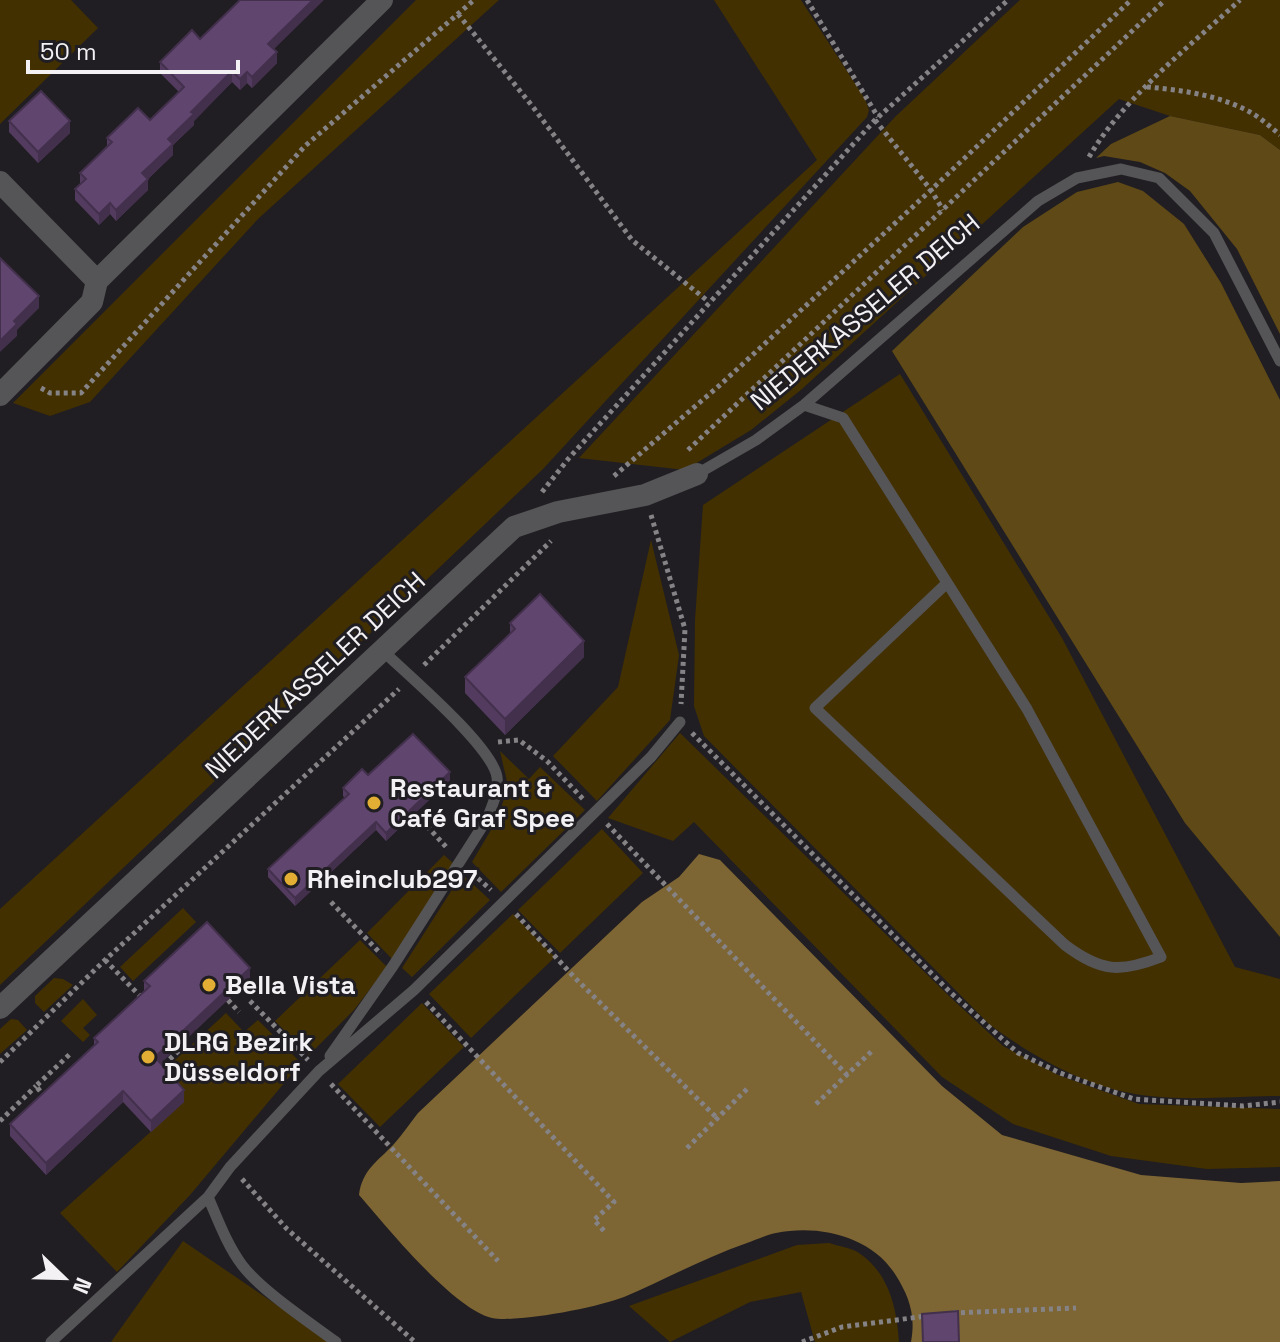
<svg xmlns="http://www.w3.org/2000/svg" width="1280" height="1342" font-family="'Space Grotesk',sans-serif">
	<style>
		.green { fill: #433000 }
		.forest { fill: #5f4916 }
		.water { fill: #7d6534 }
		.lines { fill: none; stroke-linecap: round; stroke-linejoin: round }
		.path { stroke: #858386; stroke-width: 5; stroke-dasharray: 4 4; stroke-linecap: butt }
		.lane { stroke: #555456; stroke-width: 11 }
		.street { stroke: #555456; stroke-width: 22 }
		.wall { fill: #533b5f }
		.shaded-wall { fill: #43304d }
		.building { fill: #60456e; stroke: #43304d; stroke-width: 2 }
		.poi-dot { fill: #e2ae34; stroke: #201e22; stroke-width: 3 }
		.labels { text-anchor: middle; dominant-baseline: central; stroke-width: 6; stroke-linejoin: round; paint-order: stroke }
		.street-label { font-size: 26px; fill: #f3f1f4; stroke: #201e22 }
		.poi-label { font-size: 26px; font-weight: bold; fill: #f3f1f4; stroke: #201e22; text-anchor: start }
	</style>
	<rect width="100%" height="100%" fill="#201e22"/>
	<path class="green" d="M0,0H71L98,28L0,124Z
		M416,0H499L258,219L90,402L50,416L13,403Z
		M714,0H801L865,99L869,110L867,117L543,469L0,985V909L817,160Z
		M1020,0H1280V150L1260,135L1170,116L1119,99L802,389L751,430L685,470L579,458L896,116Z
		M900,374L1062,638L1235,967L1280,979V1096C1238,1096 1193,1101 1150,1096C1093,1091 1034,1058 989,1024L704,736L694,706L695,620L703,505Z
		M651,540L679,655L670,720L597,801L553,756L618,687Z
		M680,733L949,996L1003,1046L1058,1075L1139,1104L1280,1109V1167L1207,1169L1111,1156L1013,1124L942,1077L694,822L673,841L608,818Z
		M500,751L529,779L540,767L585,810L501,892L472,862L498,818L508,786Z
		M602,829L643,873L560,953L518,910Z
		M444,855L454,864L392,959L367,933Z
		M462,874L490,900L412,977L402,968Z
		M183,908L196,922L133,981L120,967Z
		M513,914L555,957L471,1038L429,994Z
		M360,940L387,967L354,1010L309,1055L275,1021Z
		M54,978L63,979L73,985L44,1012L35,1003V996Z
		M83,999L97,1015L83,1028L90,1035L83,1042L61,1021Z
		M422,1003L464,1047L380,1127L338,1084Z
		M226,1013L244,1032L258,1020L301,1063L190,1195L117,1272L60,1213L184,1102L148,1085Z
		M11,1019L18,1020L27,1030L0,1054V1029Z
		M183,1241L331,1342H111Z
		M829,1243C838,1246 852,1248 859,1253C889,1273 897,1309 899,1342H815L801,1292L750,1302L670,1342L629,1306L797,1245Z"/>
	<path class="forest" d="M1170,116L1260,135L1280,150V334L1237,249L1190,191L1165,173L1140,162L1104,156L1096,158L1111,144Z
		M1118,182L1143,191L1184,224L1221,283L1280,400V937L1185,823L892,351L1023,227L1077,192Z"/>
	<path class="water" d="M699,854L720,860L942,1086L1002,1135L1141,1175L1241,1183L1280,1181V1342H911C916,1315 909,1296 895,1274C871,1236 818,1224 776,1233C766,1235 756,1240 747,1243C704,1258 666,1279 624,1297C599,1307 518,1323 492,1318C453,1309 386,1226 359,1195C362,1170 378,1161 394,1144C403,1134 410,1123 418,1113L642,902L679,877Z"/>
	<g class="lines">
		<path class="path" d="M807,0L878,117
			M458,14L533,107L632,240L709,302
			M1147,87C1182,90 1225,96 1255,115C1264,121 1272,128 1280,135
			M875,120L931,190L943,210
			M1089,157C1123,98 1190,46 1240,0
			M41,388L50,393H81L305,146L474,0
			M688,450L1165,0
			M614,476L720,385L931,190L1131,0
			M542,492L569,458L875,120L1008,0
			M651,515L685,629L681,704
			M424,665L551,541
			M692,733L950,992L1018,1053L1060,1073L1134,1099L1243,1106L1280,1102
			M498,742L519,740L547,761L584,800
			M607,824L847,1075
			M427,826L448,849
			M472,873L491,890
			M331,902L381,954
			M516,914L575,978L717,1118
			M105,960L142,998
			M228,1000L239,1012
			M250,1001L308,1060
			M426,1002L614,1202L594,1220L606,1233
			M0,1062L105,960L399,689
			M158,1070L186,1044L181,1038
			M331,1084L498,1261
			M40,1091L36,1086L70,1054
			M816,1104L874,1049
			M0,1121L36,1086
			M687,1148L747,1089
			M242,1179L287,1229L415,1342
			M953,1313L1076,1308
			M802,1342L842,1327L927,1316"/>
		<path class="lane" d="M804,405L843,418L1027,709L1161,957C1120,973 1101,972 1065,945L815,708L947,583
			M697,474L756,440L804,405L1038,201L1077,178L1121,169L1159,178L1214,233L1280,361
			M330,1056L393,966L487,819C492,806 499,792 497,777C492,746 408,675 383,651
			M51,1342L208,1197
			M336,1342C309,1322 262,1291 242,1265C227,1245 218,1220 208,1197L230,1167L319,1071L414,990L651,757L680,722"/>
		<path class="street" d="M0,182L97,281
			M0,395L92,302L97,281L382,0
			M0,1008L514,527L558,512L645,495L697,474"/>
	</g>
	<path class="wall" d="M200,39L274,49L277,63L252,88L247,83L240,90L232,82L194,121V125L173,145V155L148,179V190L116,221L110,214L99,225L75,200V189L80,184V173L107,146V138L150,120L179,92L160,73V62Z
		M9,121L70,133L38,163L9,132Z
		M510,623L584,657L505,735L465,693V677L510,634Z
		M368,775L450,780L386,841L376,830L295,906L268,877V869L345,798L343,796V788Z
		M250,979L160,1063L184,1102L151,1132L123,1102L46,1175L10,1136V1124L94,1046V1038L144,992V981Z"/>
	<path class="shaded-wall" d="M313,0H324L268,55V44Z
		M277,52V63L252,88V77Z
		M232,71V82L194,121V125L173,145V155L142,184V173L168,139L191,112Z
		M247,72V83L240,90V79Z
		M70,121V133L38,163V152Z
		M148,179V190L116,221V210Z
		M110,203V214L99,225V214Z
		M39,296V308L17,330V336L0,352V341L14,321Z
		M584,641V657L505,735V719Z
		M450,772V780L386,841V833Z
		M376,822V830L295,906V898Z
		M250,968V979L155,1069V1057Z
		M184,1090V1102L151,1132V1121Z
		M123,1091V1102L46,1175V1163Z"/>
	<path class="building" d="M240,0H313L268,44L277,52L252,77L247,72L240,79L232,71L191,112L194,114L168,139L173,144L142,173L148,179L116,210L110,203L99,214L75,189L86,179L80,173L112,142L107,138L138,108L150,120L184,87L160,62L192,30L200,39Z
		M41,91L70,121L38,152L9,121Z
		M0,258L39,296L14,321L17,324L0,341Z
		M540,594L584,641L505,719L465,677L515,629L510,623Z
		M413,734L450,772L386,833L376,822L295,898L268,869L349,794L343,788L362,769L368,775Z
		M207,922L250,968L155,1057L184,1090L151,1121L123,1091L46,1163L10,1124L98,1042L94,1038L150,986L144,981Z
		M958,1311L959,1342H923L922,1314Z"/>
	<g class="poi-dot">
		<circle cx="374" cy="803" r="8"/>
		<circle cx="291" cy="879" r="8"/>
		<circle cx="209" cy="985" r="8"/>
		<circle cx="148" cy="1057" r="8"/>
	</g>
	<g class="labels">
		<g class="street-label">
			<text transform="translate(865 312) rotate(-40)">NIEDERKASSELER DEICH</text>
			<text transform="translate(315 675) rotate(-43)">NIEDERKASSELER DEICH</text>
		</g>
		<g class="poi-label">
			<text x="390" y="788">Restaurant &amp;<tspan x="390" dy="30">Café Graf Spee</tspan></text>
			<text x="307" y="879">Rheinclub297</text>
			<text x="225" y="985">Bella Vista</text>
			<text x="164" y="1042">DLRG Bezirk<tspan x="164" dy="30">Düsseldorf</tspan></text>
		</g>
	</g>
	<g transform="translate(64 1278) rotate(113)" stroke="#201e22" stroke-width="6" paint-order="stroke">
	<path d="M0-6L14 30L0 20L-14 30Z" fill="#f3f1f4"/>
	<text y="-12" font-size="22" font-weight="bold" text-anchor="middle" fill="#f3f1f4">N</text>
	</g>
	<path d="M28 60v12h210v-12" fill="none" stroke="#f3f1f4" stroke-width="4"/>
	<text x="40" y="60" font-size="24" fill="#f3f1f4" stroke="#201e22" stroke-width="6" paint-order="stroke">50 m</text>
</svg>
